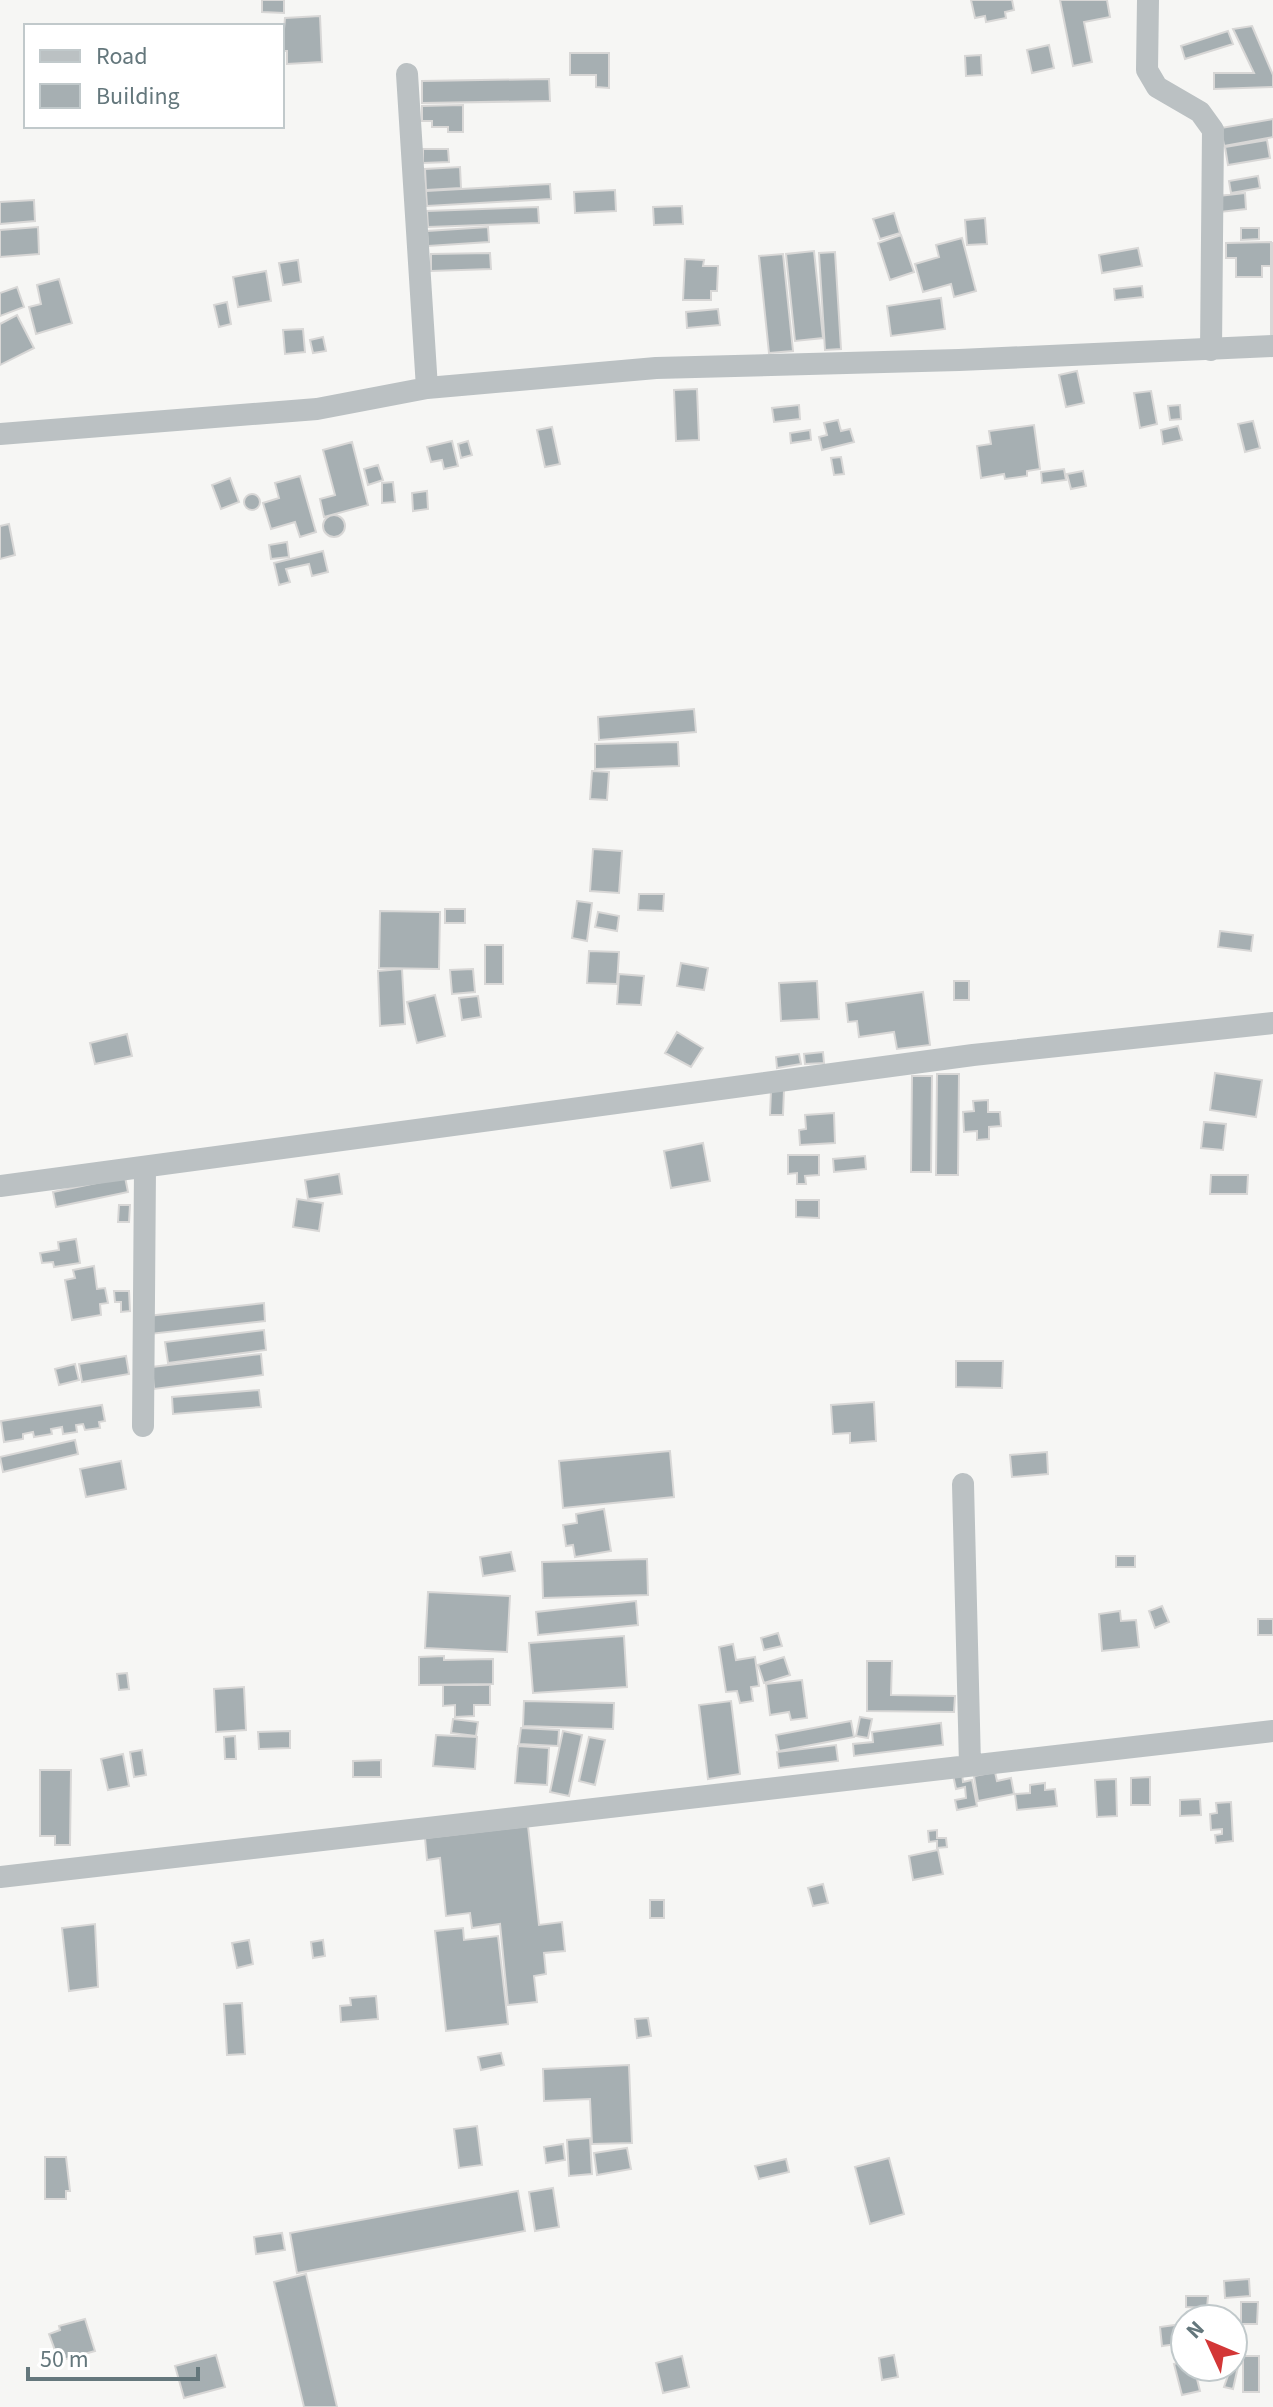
<svg xmlns="http://www.w3.org/2000/svg" width="1273" height="2407" font-family="'Source Sans 3',sans-serif">
	<style>
		.building { fill: #a6afb2; stroke: #d8d7d6; stroke-width: 2 }
		.lines { fill: none; stroke-linecap: round; stroke-linejoin: round }
		.street { stroke: #bbc1c3; stroke-width: 22 }
	</style>
	<rect width="100%" height="100%" fill="#f6f6f4"/>
	<path class="building" d="M262,0H284V13L262,12Z
		M971,0H1012L1014,10L1005,12L1006,18L986,22L985,16L975,18Z
		M1060,0H1107L1110,17L1084,22L1092,62L1073,66Z
		M320,16L322,62L287,64V51H282L285,18Z
		M1252,26L1273,75V87L1214,89V73H1254L1233,29Z
		M1228,31L1233,44L1185,59L1181,46Z
		M1049,45L1054,68L1032,73L1027,50Z
		M570,53H609V88L596,87V75H570Z
		M981,55L982,75L966,76L965,56Z
		M549,79L550,101L422,103V81Z
		M463,105V132H448V127H432V121H422V106Z
		M1273,119V137L1224,146L1221,128Z
		M1267,140L1270,158L1228,165L1225,147Z
		M423,149H448L449,162L423,163Z
		M460,167L461,188L426,190L425,169Z
		M1258,176L1260,188L1231,193L1229,181Z
		M550,184L551,199L427,206L426,191Z
		M615,190L616,211L575,213L574,192Z
		M1245,193L1246,209L1220,212L1218,196Z
		M34,200L35,221L0,224V202Z
		M682,206L683,224L654,225L653,207Z
		M538,207L539,223L428,227L427,211Z
		M894,213L900,233L880,239L873,219Z
		M985,218L987,244L967,245L965,220Z
		M38,227L39,254L0,257V230Z
		M488,227L489,242L428,246L427,231Z
		M1241,228H1259V239L1241,240Z
		M901,235L914,272L890,280L878,243Z
		M962,238L976,291L954,297L951,284L923,292L915,264L939,257L936,245Z
		M1271,242V266H1262V277H1236V258H1226V243Z
		M1271,243H1273V334H1271Z
		M1138,248L1142,266L1102,273L1099,255Z
		M814,251L823,338L795,341L786,254Z
		M835,252L841,349L825,350L819,253Z
		M490,253L491,269L431,271V254Z
		M783,254L793,351L769,353L759,256Z
		M685,259L704,260L703,266H718L717,291H711V300H683Z
		M298,260L301,282L283,285L279,263Z
		M266,271L271,301L238,307L233,277Z
		M59,279L72,323L36,334L29,307L41,304L37,285Z
		M1142,286L1143,297L1115,300L1114,289Z
		M17,287L24,307L0,316V293Z
		M941,298L945,329L891,336L887,306Z
		M227,302L231,324L219,327L214,305Z
		M718,309L720,325L687,328L686,312Z
		M17,315L34,348L0,365V324Z
		M303,329L305,352L285,354L283,330Z
		M323,337L326,351L313,353L310,340Z
		M1077,371L1084,403L1066,407L1059,375Z
		M697,389L699,440L676,441L674,390Z
		M1151,391L1157,424L1140,428L1134,393Z
		M799,405L800,419L774,422L772,408Z
		M1180,405L1181,419L1170,420L1168,406Z
		M838,420L841,431L850,429L854,442L822,450L819,437L827,435L824,423Z
		M1253,421L1260,448L1245,452L1238,424Z
		M1034,425L1040,469L1027,471V476L1005,479L1004,474L981,478L977,446L991,444L989,431Z
		M1178,426L1182,440L1163,444L1161,430Z
		M552,427L560,464L545,467L537,430Z
		M810,430L811,440L791,443L790,433Z
		M452,441L458,466L444,469L442,460L431,462L427,447Z
		M468,441L472,455L461,458L458,444Z
		M352,442L368,505L324,517L320,499L335,495L323,450Z
		M841,457L844,474L834,475L831,458Z
		M378,465L383,480L368,485L364,469Z
		M1064,469L1066,480L1042,483L1041,472Z
		M1083,471L1086,486L1071,489L1067,474Z
		M300,476L316,532L300,537L295,522L271,529L263,503L279,498L275,483Z
		M230,478L239,502L221,509L212,485Z
		M393,482L395,502L382,503V483Z
		M427,491L428,509L413,511L412,493Z
		M244 502a8 8 0 1 1 16 0a8 8 0 1 1-16 0Z
		M323 526a11 11 0 1 1 22 0a11 11 0 1 1-22 0Z
		M9,524L15,555L0,559V526Z
		M287,542L289,557L271,559L269,545Z
		M323,551L328,572L312,576L309,564L286,569L290,582L279,585L274,563Z
		M694,709L696,732L599,740L598,717Z
		M678,742L679,766L595,769V744Z
		M592,771L609,772L607,800L590,799Z
		M593,849L622,851L619,893L590,891Z
		M639,894H664L663,911L638,910Z
		M577,901L592,903L587,941L572,938Z
		M445,909H465V923H445Z
		M380,911L440,912L439,969L379,968Z
		M598,912L619,916L617,931L595,927Z
		M1220,931L1253,935L1251,951L1218,947Z
		M485,945H503V984H485Z
		M589,951L619,952L617,984L587,983Z
		M681,963L708,968L704,990L677,986Z
		M402,969L405,1024L380,1026L378,971Z
		M473,969L475,992L452,994L450,970Z
		M619,974L644,976L641,1005L617,1004Z
		M817,981L819,1019L781,1021L779,983Z
		M954,981H969V1000H954Z
		M923,992L930,1045L897,1049L894,1032L859,1037L857,1021L848,1022L846,1003Z
		M435,995L445,1036L417,1043L407,1002Z
		M478,996L481,1017L462,1020L459,998Z
		M677,1032L703,1048L691,1067L665,1053Z
		M127,1034L132,1056L95,1064L90,1043Z
		M823,1052L824,1063L805,1064L804,1054Z
		M799,1054L801,1064L777,1068L776,1057Z
		M1215,1073L1262,1080L1256,1117L1210,1110Z
		M937,1074H959L958,1175H936Z
		M912,1076H932L931,1172H911Z
		M771,1090H784L783,1115H770Z
		M988,1100V1112H1000L1001,1126L989,1127V1139L977,1140V1131L964,1132L963,1112L974,1111L973,1101Z
		M834,1113L835,1143L800,1145L799,1130L806,1129L805,1115Z
		M1204,1122L1226,1124L1223,1150L1201,1148Z
		M703,1143L710,1181L671,1188L664,1151Z
		M788,1155H819V1175L805,1176L806,1184H797V1173L788,1174Z
		M865,1156L866,1169L834,1172L833,1159Z
		M339,1174L342,1194L308,1199L305,1180Z
		M1211,1175H1248L1247,1194H1210Z
		M125,1177L128,1192L56,1207L53,1192Z
		M297,1199L323,1203L319,1231L293,1227Z
		M796,1200H819V1218L796,1217Z
		M119,1205H130L129,1222H118Z
		M76,1239L80,1263L54,1267L53,1262L42,1263L40,1253L59,1250L58,1242Z
		M94,1266L97,1289L105,1288L108,1303L100,1304L101,1315L72,1320L65,1280L75,1278L73,1270Z
		M114,1291H129L130,1311L121,1312V1302H115Z
		M264,1303L265,1321L150,1334L148,1316Z
		M264,1330L266,1350L168,1363L165,1342Z
		M261,1354L263,1375L154,1389L152,1367Z
		M126,1356L129,1374L82,1382L79,1364Z
		M956,1361H1003L1002,1388L956,1387Z
		M75,1364L79,1380L59,1385L55,1369Z
		M259,1390L261,1407L173,1414L172,1397Z
		M874,1402L876,1441L850,1443V1433L833,1434L831,1405Z
		M102,1405L105,1421L99,1422L100,1428L85,1430L83,1424L76,1425L77,1432L63,1434L62,1427L51,1429L52,1434L34,1437L33,1432L23,1434V1439L4,1442L1,1421Z
		M75,1440L78,1454L3,1472L0,1457Z
		M670,1451L674,1497L563,1508L559,1461Z
		M1047,1452L1048,1474L1012,1477L1010,1455Z
		M121,1461L126,1489L86,1497L80,1469Z
		M604,1509L611,1551L575,1557L573,1545L566,1546L563,1525L577,1523L576,1514Z
		M511,1552L515,1571L483,1576L480,1557Z
		M1116,1556H1135V1567H1116Z
		M647,1559L648,1595L543,1598L542,1562Z
		M428,1592L510,1596L507,1652L425,1648Z
		M636,1601L638,1625L538,1635L536,1612Z
		M1162,1606L1169,1622L1155,1628L1149,1611Z
		M1120,1611L1121,1621L1136,1620L1139,1647L1102,1651L1099,1614Z
		M1258,1619H1273V1635H1258Z
		M778,1633L782,1646L764,1650L761,1638Z
		M624,1636L627,1687L533,1693L529,1643Z
		M733,1644L736,1660L755,1657L759,1686L751,1687L753,1701L740,1703L737,1691L726,1692L719,1647Z
		M444,1656V1660L493,1659V1684L419,1685V1657Z
		M784,1657L790,1675L764,1683L758,1665Z
		M867,1661H892L891,1695L955,1696L954,1712L867,1711Z
		M127,1673L129,1689L119,1690L117,1674Z
		M802,1680L807,1718L791,1720L789,1712L770,1715L766,1684Z
		M443,1685H490V1705H474V1716L455,1717V1705L443,1706Z
		M244,1687L246,1730L216,1732L214,1689Z
		M524,1701L614,1703L613,1729L523,1726Z
		M731,1701L740,1774L708,1779L699,1705Z
		M860,1717L872,1719L868,1738L856,1736Z
		M453,1719L478,1722L476,1736L451,1733Z
		M851,1721L854,1737L779,1751L776,1735Z
		M941,1723L943,1745L854,1756L853,1744L873,1742L872,1732Z
		M521,1728L559,1730L558,1746L519,1744Z
		M290,1731V1748L259,1749L258,1732Z
		M563,1731L582,1735L569,1796L550,1792Z
		M436,1735L477,1737L475,1769L433,1766Z
		M235,1736L236,1759H225L224,1737Z
		M589,1737L605,1740L595,1785L579,1781Z
		M836,1745L838,1761L779,1768L777,1752Z
		M518,1746L549,1748L547,1785L515,1783Z
		M142,1750L146,1775L134,1777L130,1752Z
		M123,1754L129,1786L108,1790L101,1759Z
		M381,1760V1777H353V1761Z
		M40,1770H71L70,1845H55V1836H40Z
		M995,1772L997,1781L1011,1778L1014,1794L978,1801L974,1776Z
		M962,1773L963,1782L972,1780L977,1806L957,1810L955,1800L966,1798L965,1787L956,1789L953,1775Z
		M1150,1777V1805H1131V1778Z
		M1116,1779L1117,1816L1097,1817L1095,1780Z
		M1045,1783V1790L1055,1789L1057,1806L1017,1810L1015,1794L1030,1793V1785Z
		M1200,1799L1201,1815L1180,1816V1800Z
		M1231,1802L1233,1841L1216,1843L1215,1835L1222,1834V1829L1211,1830L1210,1814L1217,1813L1216,1803Z
		M528,1826L539,1925L562,1922L565,1951L544,1953L546,1974L534,1976L537,2002L508,2005L500,1924L472,1928L470,1913L446,1916L440,1858L427,1860L425,1838Z
		M937,1830V1838H946L947,1847L937,1848V1841L929,1842L928,1831Z
		M938,1850L943,1874L913,1880L909,1856Z
		M823,1884L828,1903L813,1906L808,1888Z
		M650,1900H664V1918H650Z
		M95,1924L98,1987L69,1991L62,1928Z
		M463,1928L464,1940L498,1936L508,2024L446,2031L435,1931Z
		M249,1940L253,1964L237,1968L232,1943Z
		M323,1940L325,1956L313,1958L311,1942Z
		M376,1996L378,2019L341,2022L340,2006L351,2005L350,1998Z
		M242,2003L245,2054L227,2055L224,2004Z
		M648,2018L651,2036L637,2038L635,2019Z
		M501,2053L504,2065L481,2070L478,2057Z
		M629,2065L632,2143L592,2144L590,2099L544,2101L543,2069Z
		M477,2126L482,2165L459,2168L454,2129Z
		M590,2138L592,2174L569,2176L567,2140Z
		M563,2144L565,2160L546,2163L544,2147Z
		M627,2148L631,2169L597,2175L594,2153Z
		M45,2157H66L70,2191H66V2199H45Z
		M889,2158L904,2214L870,2224L855,2167Z
		M786,2159L789,2172L759,2179L755,2166Z
		M553,2188L559,2227L535,2231L529,2192Z
		M518,2191L525,2231L297,2273L290,2233Z
		M282,2233L285,2250L256,2254L254,2237Z
		M306,2274L337,2407H304L274,2282Z
		M1249,2279L1250,2296L1225,2298L1224,2281Z
		M1186,2296H1208L1207,2308L1186,2307Z
		M1241,2302H1258L1257,2324H1241Z
		M85,2319L95,2351L59,2361L49,2334L60,2330L59,2326Z
		M1175,2325L1177,2344L1162,2346L1160,2327Z
		M216,2355L225,2387L184,2398L175,2366Z
		M894,2355L898,2377L882,2380L879,2358Z
		M682,2356L689,2387L663,2393L656,2363Z
		M1243,2356H1259V2392H1243Z
		M1185,2361V2367H1194L1200,2391L1182,2395L1174,2364Z
		M1233,2361L1239,2362L1233,2389L1224,2387Z"/>
	<g class="lines">
		<path class="street" d="M1148,0L1147,70L1157,87L1200,112L1213,130L1211,350
			M407,74L427,388
			M0,434L317,409L427,388L656,368L959,360L1273,346
			M0,1186L973,1055L1273,1023
			M143,1426L145,1169
			M963,1484L970,1765
			M0,1877L1273,1731"/>
	</g>
	<rect x="24" y="24" width="260" height="104" fill="#ffffff" stroke="#c1c9cb" stroke-width="2"/>
	<rect x="40" y="50" width="40" height="12" fill="#bbc1c3" stroke="#c1c9cb" stroke-width="2"/>
	<text x="96" y="64" font-size="24" fill="#64777c">Road</text>
	<rect x="40" y="84" width="40" height="24" fill="#a6afb2" stroke="#c1c9cb" stroke-width="2"/>
	<text x="96" y="104" font-size="24" fill="#64777c">Building</text>
	<g transform="translate(1209 2343) rotate(314)"><circle r="38" fill="#ffffff" stroke="#c1c9cb" stroke-width="2"/>
	<path d="M0-6L14 30L0 20L-14 30Z" fill="#d33737"/>
	<text y="-12" font-size="22" font-weight="bold" text-anchor="middle" fill="#64777c">N</text>
	</g>
	<path d="M28 2367v12h170v-12" fill="none" stroke="#64777c" stroke-width="4"/>
	<text x="40" y="2367" font-size="24" fill="#64777c" stroke="#ffffff" stroke-width="6" paint-order="stroke">50 m</text>
</svg>
